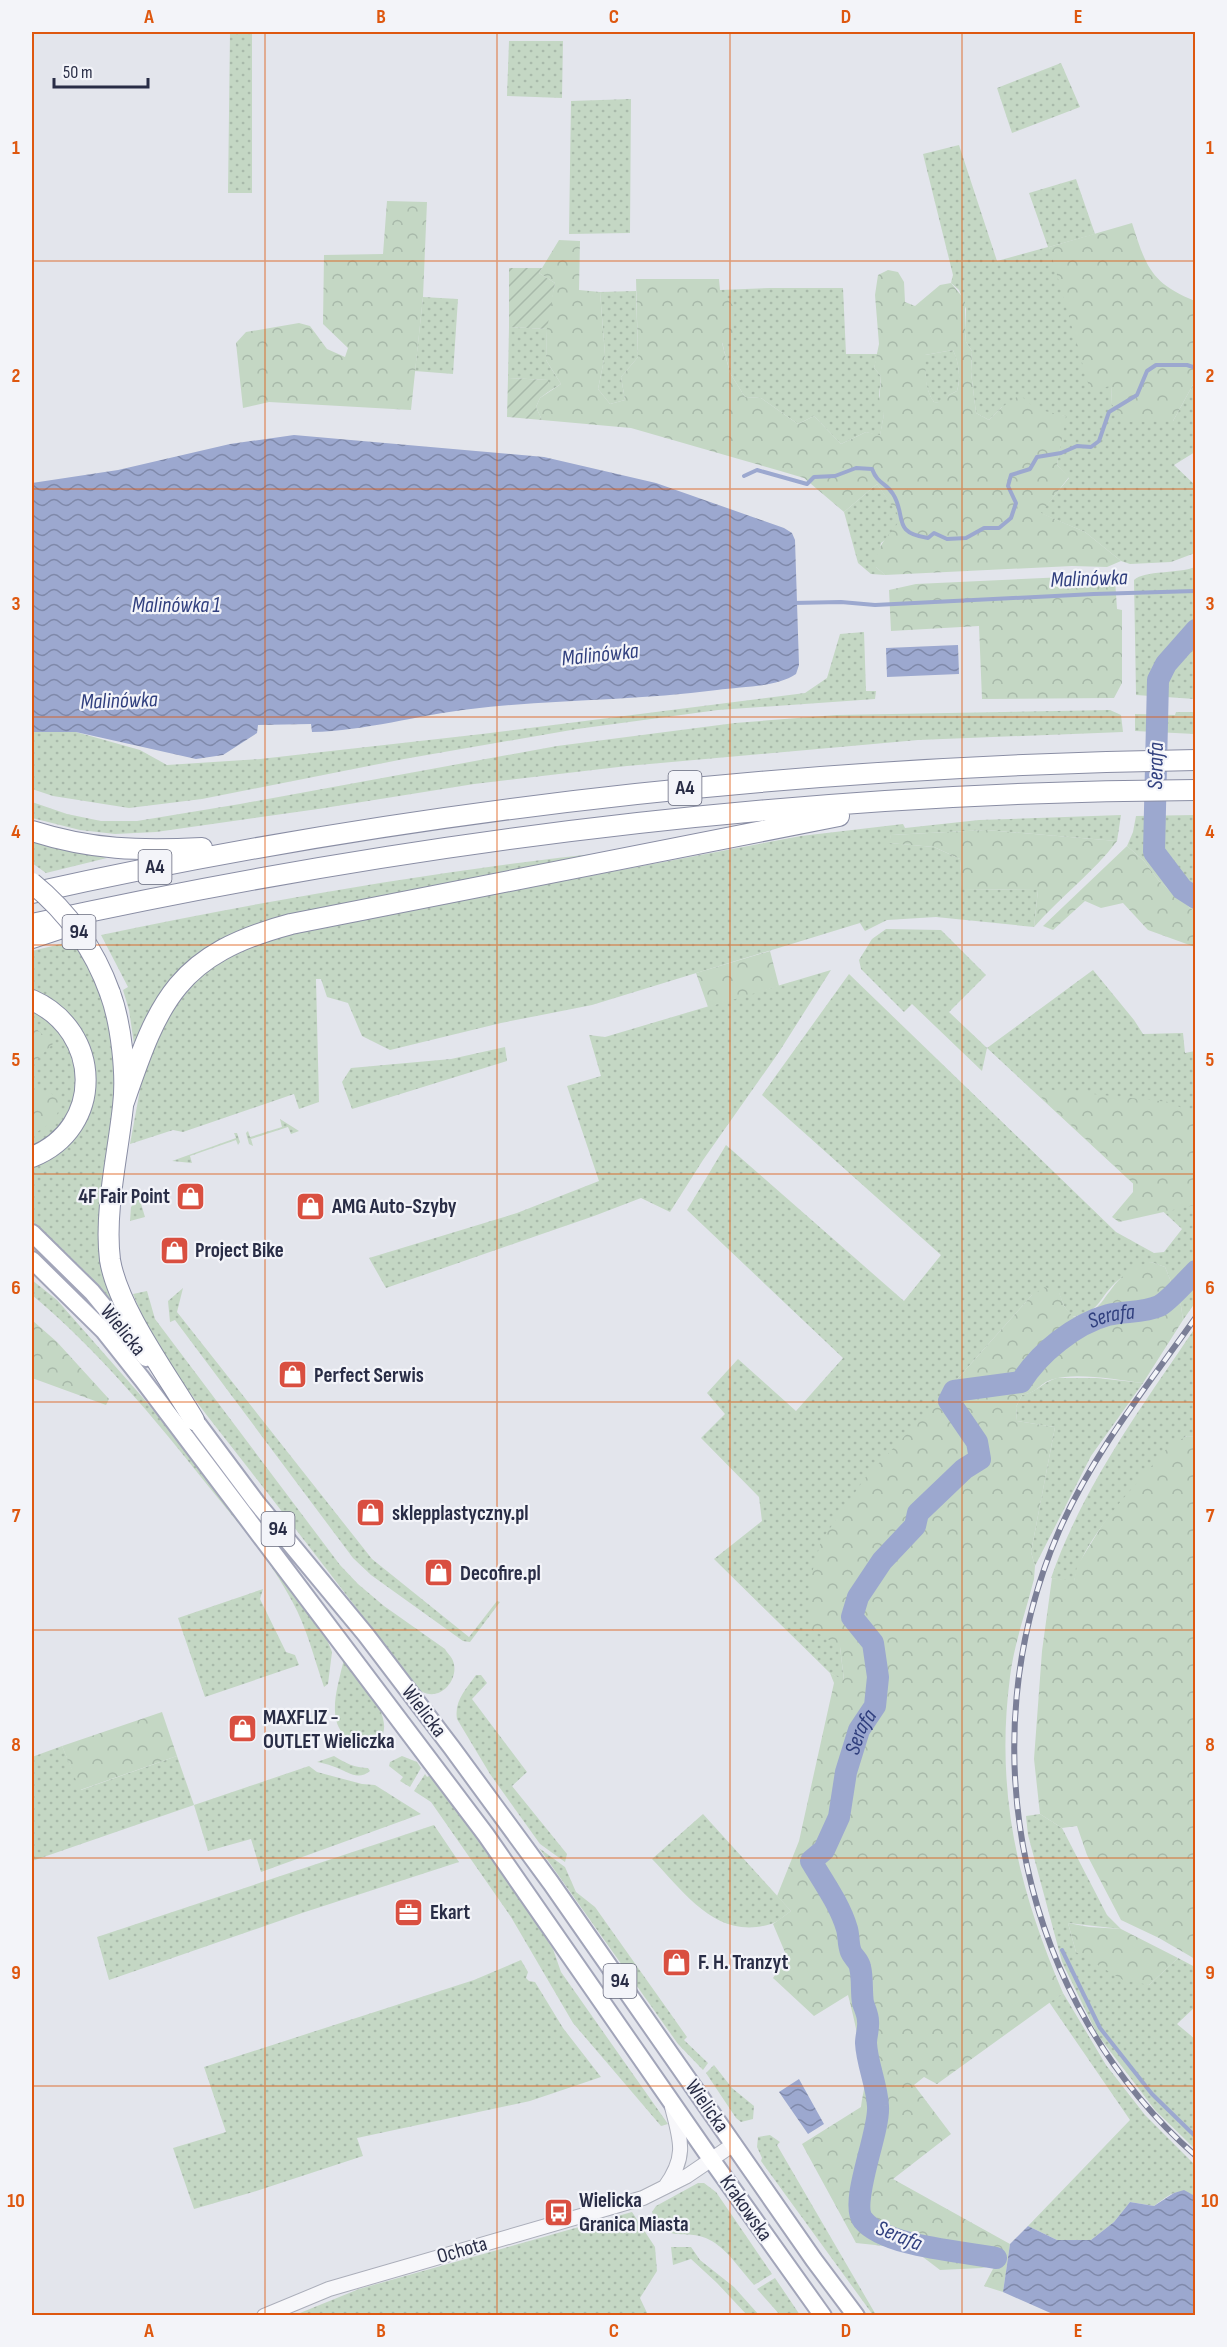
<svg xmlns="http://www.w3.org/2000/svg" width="1227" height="2347" font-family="'Sofia Sans Condensed',sans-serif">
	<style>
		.grass { fill: url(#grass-dots) }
		.forest { fill: url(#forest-crowns); fill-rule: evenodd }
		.garden { fill: url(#garden-furrows) }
		.water { fill: url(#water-waves) }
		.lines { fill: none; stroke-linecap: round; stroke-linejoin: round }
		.stream { stroke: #9ca8cf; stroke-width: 4 }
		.river { stroke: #9ca8cf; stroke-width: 22 }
		.tertiary-casing { stroke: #abaeba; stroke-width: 16 }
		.primary-casing { stroke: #a2a5b9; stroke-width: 20 }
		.motorway-casing { stroke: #898da4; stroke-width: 22 }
		.tertiary { stroke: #f7f7fa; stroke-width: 14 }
		.primary { stroke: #fff; stroke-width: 16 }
		.motorway { stroke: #fff; stroke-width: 20 }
		.rail-casing { stroke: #7b7f97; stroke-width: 6 }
		.rail { stroke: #f3f4f9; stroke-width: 4; stroke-dasharray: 11; stroke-linecap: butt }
		.motorway-bridge-casing { stroke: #898da4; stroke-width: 22; stroke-linecap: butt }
		.motorway-bridge { stroke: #fff; stroke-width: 20 }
		.grid { fill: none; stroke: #de570f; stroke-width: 1.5; stroke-opacity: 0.55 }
		.labels { text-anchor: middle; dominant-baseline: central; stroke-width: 4.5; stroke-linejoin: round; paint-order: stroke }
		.shield { fill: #f3f4f9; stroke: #66697c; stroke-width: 1.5 }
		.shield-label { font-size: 20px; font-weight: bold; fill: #292d46 }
		.poi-label { font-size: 21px; font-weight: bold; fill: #292d46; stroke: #f3f4f9; text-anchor: start }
		.street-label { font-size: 21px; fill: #292d46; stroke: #f3f4f9 }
		.water-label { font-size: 22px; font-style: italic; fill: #303f7e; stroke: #f3f4f9 }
		.neatline { fill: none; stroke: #de570f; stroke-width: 2 }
		.grid-label { font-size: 20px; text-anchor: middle; font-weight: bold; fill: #de570f }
	</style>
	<defs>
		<pattern id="grass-dots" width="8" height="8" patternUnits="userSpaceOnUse" patternTransform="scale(1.5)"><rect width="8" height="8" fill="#c4d7c4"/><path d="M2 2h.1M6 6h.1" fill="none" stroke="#a8b9aa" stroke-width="1.8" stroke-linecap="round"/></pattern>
		<pattern id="forest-crowns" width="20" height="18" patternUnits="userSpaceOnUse" patternTransform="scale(1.5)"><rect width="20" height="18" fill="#c4d7c4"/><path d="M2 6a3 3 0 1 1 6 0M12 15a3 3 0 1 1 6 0" fill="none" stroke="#a8b9aa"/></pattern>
		<pattern id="garden-furrows" width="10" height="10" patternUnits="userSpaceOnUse" patternTransform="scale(1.5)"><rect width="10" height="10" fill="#c4d7c4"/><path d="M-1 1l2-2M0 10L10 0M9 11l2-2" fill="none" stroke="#a8b9aa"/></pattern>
		<pattern id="water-waves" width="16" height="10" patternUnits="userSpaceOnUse" patternTransform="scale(1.5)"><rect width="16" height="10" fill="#9ca8cf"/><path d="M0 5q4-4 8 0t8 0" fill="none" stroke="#7f89aa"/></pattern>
	</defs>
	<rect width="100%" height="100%" fill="#e3e5ec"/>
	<path class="grass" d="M230,32H252V193H228Z
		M509,41H563L562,98L507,96Z
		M1061,63L1080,107L1012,133L997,88Z
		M631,99L630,233L569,234L571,101Z
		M959,145L997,261L1048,247L1029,193L1076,179L1095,234L1049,247L1111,386L1112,404L1121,414L1173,421L1195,381V452L1174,465L1195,485V553L1171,562L1130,564L1121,561L1085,532L1040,513L1069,478L1057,465L1065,416L1002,407L989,420L976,413L971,372L972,351L966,342L965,331L966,309L959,290L951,283L953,275L923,154Z
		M770,288H843L846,354H878L874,368L881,376L879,396L884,414L880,436L866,432L841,444L814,416L798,424L761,398L745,397L730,373L722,342L720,290Z
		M636,291L638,357L621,377L625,400L610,404L598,389L605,355L600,292Z
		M423,297L458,299L453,374L415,371Z
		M509,327L547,329L546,360L561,384L548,392V380L508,378Z
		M953,350C959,362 961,377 957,391L949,395L944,404L934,402C924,388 925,372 925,355Z
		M877,484L902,519L890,536L881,543L876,567L885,575L871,574L858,563L844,512Z
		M1195,567L1196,666L1193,668L1195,671V699L1136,695L1134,580C1145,570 1178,574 1195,567Z
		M864,632L866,691H876L875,699L718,710L577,729L404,759L202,799L129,808L53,796L32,789V732H76L140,750L167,765L260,759L482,734L805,693L827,678L840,634Z
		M1110,710L1121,715L1123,732L918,740L627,766L474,784L318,809L156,832L115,834L80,830L32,818V802L67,814L101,821H137L240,804L557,746L735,723L836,715Z
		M1176,712H1195V734L1135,731V714L1175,715Z
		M1121,815L1117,841L986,830L891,835L890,843L934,847L960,859L962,889L1038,890L1034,927L936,917L887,920L865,931L860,923L592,1005L501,1023L390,1050L362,1036L348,1003L327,997L321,979H316L319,1102L299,1109L294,1094L183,1132L173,1130L130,1144L144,1068L158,1028L205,970L226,955L282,934L533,883L536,886L801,836L903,824L905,828L979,820Z
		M1195,815V912L1159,881L1144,861L1127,846L1133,832L1136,816Z
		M32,841L107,858L46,873L32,863Z
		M611,852L250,927C188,953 159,981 134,1044L129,1010L123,990L128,987L101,935C269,900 440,870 611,852Z
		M886,929L941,930L986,975L949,1012L987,1048L1093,970L1134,1020L1143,1034L1183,1033L1185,1053L1195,1051V1303L1183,1320L1181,1306L1165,1267L1151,1262C1140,1268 1124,1274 1115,1283C1096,1302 1102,1310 1072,1317L1064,1306L1059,1293L1032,1295L936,1403L840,1647L844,1681L830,1673L714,1559L762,1521L759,1497L701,1438L725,1414L707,1393L738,1359L796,1411L843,1358L687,1210L726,1145L904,1301L941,1255L762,1095L849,974L1116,1232L1154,1253L1164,1252L1182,1229L987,1048L982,1071L912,1004L904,1012L861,969L859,960L872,939Z
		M73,941L79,948L99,988L114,1032L118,1308L116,1309L32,1223V1165L35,1163L93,1078L32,993V951Z
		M831,970L779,1052L703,1160L670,1212L641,1198L594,1216L386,1288L369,1258L517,1213L599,1181L567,1086L601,1076L589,1035L605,1037Z
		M32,1008L63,1033L78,1072L73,1107L56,1132L32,1149Z
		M505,1047L507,1061L352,1109L342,1082L351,1068L451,1059Z
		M280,1119L299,1131L291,1134L288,1127L251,1139L253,1146L249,1144L246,1133L248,1131L250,1137L282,1127Z
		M234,1133H237L240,1142L238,1145L236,1140L190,1156L192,1163L172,1161L236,1138Z
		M139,1197L145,1217L130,1221L131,1207Z
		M32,1243L73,1283L131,1351L67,1282L32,1248Z
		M32,1280L57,1300L144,1399L286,1574L326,1637L332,1652L328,1684L324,1687C314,1658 307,1628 292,1601C270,1559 238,1523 209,1487C155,1419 98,1350 32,1295Z
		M183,1288L177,1312L372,1559L469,1637L497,1601L500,1602L470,1642L463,1641L371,1575L353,1558L175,1320L170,1322L168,1301Z
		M147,1291L155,1319L340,1565L358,1584L384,1606L445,1649C447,1653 452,1657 453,1661C460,1679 440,1703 421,1691C418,1689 414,1683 411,1680C357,1608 301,1536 245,1464C204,1411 158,1358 133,1294Z
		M1195,1328V1437L1186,1436C1150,1474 1084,1530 1074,1582L1051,1578C1083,1486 1141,1408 1195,1328Z
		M1057,1378H1097L1143,1383L1091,1456L1035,1566L1031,1552L1055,1427L1017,1421L1016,1407L1022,1395C1038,1392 1041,1383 1057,1378Z
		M263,1589L260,1599L286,1652L295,1655L299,1665L205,1697L178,1618Z
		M344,1659C357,1676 397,1717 380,1739C377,1742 372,1744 368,1747C320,1736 336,1694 344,1659Z
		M476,1675H481L487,1683L472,1699L527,1772L512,1786L567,1854L565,1862L540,1844L490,1774L457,1719C454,1701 466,1689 476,1675Z
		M62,1746L81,1790L177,1756L194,1805L309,1766L317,1772L362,1784L375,1785L421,1814L261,1872L251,1839L208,1851L194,1805L32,1861V1757Z
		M334,1756C345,1763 355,1768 368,1768L370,1771C357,1782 346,1770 332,1766C328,1764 322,1763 317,1762Z
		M402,1756L417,1762L421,1768L410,1787L400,1781L403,1777L389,1766L390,1762Z
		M425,1774L427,1777L432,1774L476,1833L553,1949L561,1972L668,2124L661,2126L573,2023L511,1917L431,1802L414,1791Z
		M703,1814L791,1911C785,1915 778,1922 771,1924C717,1941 685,1893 652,1859Z
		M1040,1814L1062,1828L1107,1915L1121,1929L1068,1923L1076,1952L1149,1985L1178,1958L1195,1967V2007L1177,2024L1195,2039V2149L1155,2110L1097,2034L1062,1962L1028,1835L1026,1816Z
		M434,1825L459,1862L302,1913L109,1980L97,1937Z
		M539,1848L565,1867L576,1892L595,1907L687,2037L684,2040L708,2063L703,2070L678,2044Z
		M521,1960L528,1972L526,1978L529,1981L535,1982L563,2028L601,2077L530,2101L357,2138L363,2156L253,2192L194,2209L173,2148L226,2132L204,2067L474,1980Z
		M1063,1993L1106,2065L1145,2115L1195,2165V2196C1176,2187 1170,2195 1154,2206L1130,2202L1114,2222L1091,2240H1057L1028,2226L1130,2120L1049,2002Z
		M714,2065L732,2088L754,2106L753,2119L741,2122L736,2118L706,2073Z
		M770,2135L780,2142L777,2145L876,2315H873L761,2161L762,2158L757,2147L758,2137Z
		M698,2183H704L716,2192L772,2274L754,2285C742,2272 730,2253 715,2243C688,2224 667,2249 652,2212L656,2206Z
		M632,2212L655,2247L657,2271L640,2298L648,2315H295L359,2289Z
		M671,2247H691L700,2260L734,2287L759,2315H747L717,2283L691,2259L673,2265Z
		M775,2278L800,2315H780L757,2289Z"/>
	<path class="forest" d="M387,201L427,202L423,297L411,410L269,402L243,408L236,343L246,332L299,323L310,326L327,349L345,357L348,348L323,324L324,255L383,254Z
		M1132,223C1146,267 1151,283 1195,301V381L1173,421L1121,422L1120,414L1112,404L1111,386L1090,390L1049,247Z
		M559,240L580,241L579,290L600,292L605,355L598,389L610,404L625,400L621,377L638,357L636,279H719L720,290L735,308L732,339L722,343L730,373L745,397L761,398L798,424L814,416L841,444L866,432L880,435L884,414L879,406L881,376L874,368L879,344L875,295L878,275L888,270L898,272L904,282L905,302L915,306L940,285L951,283L965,300V331L966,342L972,351L971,372L976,413L989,420L1002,407L1020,395L1036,409L1066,416L1057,465L1069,477L1041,513L1085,532L1121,561L1107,567L1072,566L885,575L876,567C875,545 890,535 901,519L877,484L844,512L804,478L777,470L631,428L542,420L536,407L540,398L561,384L546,360L547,321L555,283L539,273ZM953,350C959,363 961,378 957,391L949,395L943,403L934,402C924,388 926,372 925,355Z
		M1108,575L1115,579L1117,609L1122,610V683L1114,698L982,699L979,626L891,631L889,590L916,584Z
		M985,830H986L1117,841C1093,873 1060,897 1034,927L1038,890L962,889L960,859L934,847L889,843L891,835Z
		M1127,846L1144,861L1159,881L1195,912V947L1148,930L1123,903L1101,908L1085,901L1053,930L1043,926Z
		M770,951L779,986L708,1007L696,973Z
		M32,1025L53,1044L32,1064Z
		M1045,1089L1169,1102L1195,1114V1205L1119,1222L1112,1217L1133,1192V1183L1040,1096Z
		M32,1090L49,1092L63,1102L53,1122L32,1135Z
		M1151,1262L1165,1267L1181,1306L1183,1320L1143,1383C1119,1380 1076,1372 1054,1379C1038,1383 1040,1392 1022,1395L1016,1407L1017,1421L1055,1427L1031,1552L1035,1566L1034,1579C1026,1611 1014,1644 1010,1677C995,1792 1018,1888 1063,1993L937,2084L924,2077L914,2085L951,2134L893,2179L1010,2244L1003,2292L984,2286L995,2265L982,2268L940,2270L919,2254L894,2247L856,2243L802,2144L861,2107C862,2097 866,2084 865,2074C860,2048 855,2021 848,1995L814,2016L773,1978L787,1957L773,1924L791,1911L777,1896L799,1841L834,1683L830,1673L844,1680L840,1647L809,1627L810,1580L821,1541L865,1478L936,1403L1032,1295L1045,1287L1059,1292L1064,1306L1073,1317C1082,1315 1091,1313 1098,1306C1103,1302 1106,1295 1110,1291C1121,1275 1133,1266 1151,1262Z
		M32,1320L57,1342L109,1399L106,1405L32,1378Z
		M1187,1436L1196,1437L1195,1959L1159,1938L1121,1920L1087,1855L1077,1826L1062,1828L1040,1814L1034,1759L1042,1651L1052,1578L1074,1581L1077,1566L1103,1524L1121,1501L1169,1446Z
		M162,1712L177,1756L80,1790L62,1746Z
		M1068,1923L1089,1927L1121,1929L1178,1958L1149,1985L1123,1980L1076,1952Z"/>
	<path class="garden" d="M509,268H542L539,273L555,283L547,329L509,327Z
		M508,378L548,380V392L540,398L536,407L542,420L507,417Z"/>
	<path class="water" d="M294,435L544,457L656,483L784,528L792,533L795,540L799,665L796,674C775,688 742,686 717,690C635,701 552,699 471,709C417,715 366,731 312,732L311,724L258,725L257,733L223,755L196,759L76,732H32V483L118,470L230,444Z
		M958,645L959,674L887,677L886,648Z
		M799,2079L824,2124L808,2134L779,2092Z
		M1184,2190L1195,2196V2315H1055L1003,2292L1010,2244L1028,2226L1057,2240H1091L1114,2222L1130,2202L1154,2206L1174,2193Z"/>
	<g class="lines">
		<path class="stream" d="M744,476L757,470L807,484L814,477L835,476L856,468L872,469C878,485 886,482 893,494C907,516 891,533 928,538L934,533L947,539L966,538L984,528H999L1011,518L1016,503L1008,486L1011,475L1030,469L1037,457L1061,453L1077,446L1091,447L1099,441L1109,412L1137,395L1147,371L1156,365H1187L1196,368
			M792,603L841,602L875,605L1094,594L1196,591
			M1062,1950L1100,2028L1152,2094L1196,2137"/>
		<g class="river">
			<path d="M1196,630L1166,664L1158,680L1154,852L1182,889L1196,898"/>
			<path id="s1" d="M996,2258C962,2251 885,2247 863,2220C849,2202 880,2132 878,2106C877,2085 867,2064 866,2043C866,2036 869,2028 868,2021C868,2015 865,2009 863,2003C861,1991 863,1979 860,1967C859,1961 853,1957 851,1952C848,1945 849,1936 847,1929C840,1905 824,1883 811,1861L824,1850L839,1817L846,1772L859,1730L875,1706L878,1677L873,1643L852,1617L858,1597L882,1561L915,1526L918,1513L964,1469L980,1459L977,1442L949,1401L954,1391L1021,1382C1039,1353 1075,1324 1108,1315C1124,1311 1144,1313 1159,1306C1168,1302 1188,1279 1196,1271"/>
		</g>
		<defs>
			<path id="tertiary" d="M665,2187C687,2157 681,2141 672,2107
				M264,2316L329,2289L643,2198L687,2176L734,2144"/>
			<path id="primary" d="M32,1233L92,1292L146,1358
				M32,1260L104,1331L142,1379L486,1835L711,2159L823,2316
				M188,1411L256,1502L366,1635L452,1748L551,1883L814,2260L856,2316"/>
			<path id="motorway" d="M32,831C92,850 139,851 202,848
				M32,893C414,808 804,766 1196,760
				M32,924C414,840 804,792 1196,790
				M32,938L62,928
				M110,993C121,1023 127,1074 123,1106C118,1154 104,1212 110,1260C118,1309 168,1376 194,1420
				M32,1000C102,1031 105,1128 32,1157
				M124,1102C159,999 178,954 291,924L839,816"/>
		</defs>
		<use href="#tertiary" class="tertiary-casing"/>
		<use href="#primary" class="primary-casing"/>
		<use href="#motorway" class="motorway-casing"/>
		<use href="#tertiary" class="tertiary"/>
		<use href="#primary" class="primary"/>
		<use href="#motorway" class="motorway"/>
		<defs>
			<path id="rail" d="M1196,1317C1147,1386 1093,1453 1059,1531C966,1745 1021,2002 1196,2156"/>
		</defs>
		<use href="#rail" class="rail-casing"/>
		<use href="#rail" class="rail"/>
		<defs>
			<path id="motorway-bridge" d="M32,883C69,913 94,948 110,993"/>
		</defs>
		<use href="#motorway-bridge" class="motorway-bridge-casing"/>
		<use href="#motorway-bridge" class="motorway-bridge"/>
	</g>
	<path class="grid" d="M265,32V2316M497,32V2316M730,32V2316M962,32V2316M32,261H1196M32,489H1196M32,717H1196M32,945H1196M32,1174H1196M32,1402H1196M32,1630H1196M32,1858H1196M32,2086H1196"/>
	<defs>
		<symbol id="shop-square" viewBox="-11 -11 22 22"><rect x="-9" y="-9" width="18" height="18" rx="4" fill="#d94f40" stroke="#f3f4f9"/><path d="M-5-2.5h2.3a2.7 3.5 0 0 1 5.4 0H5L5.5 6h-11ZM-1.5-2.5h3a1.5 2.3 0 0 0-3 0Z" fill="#fff"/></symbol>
		<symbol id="office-square" viewBox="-11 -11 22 22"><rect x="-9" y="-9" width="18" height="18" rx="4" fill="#d94f40" stroke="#f3f4f9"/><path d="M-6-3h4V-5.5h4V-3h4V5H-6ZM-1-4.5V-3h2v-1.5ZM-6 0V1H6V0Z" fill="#fff"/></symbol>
		<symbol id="bus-square" viewBox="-11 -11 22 22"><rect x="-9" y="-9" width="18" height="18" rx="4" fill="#d94f40" stroke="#f3f4f9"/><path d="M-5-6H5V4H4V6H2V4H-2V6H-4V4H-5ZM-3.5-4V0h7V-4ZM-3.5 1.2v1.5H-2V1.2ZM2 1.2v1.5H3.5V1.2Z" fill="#fff"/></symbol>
	</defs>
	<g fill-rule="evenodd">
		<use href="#shop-square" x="174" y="1180" width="33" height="33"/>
		<use href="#shop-square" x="294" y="1190" width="33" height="33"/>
		<use href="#shop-square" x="158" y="1234" width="33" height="33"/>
		<use href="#shop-square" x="276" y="1358" width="33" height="33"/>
		<use href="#shop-square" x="354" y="1496" width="33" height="33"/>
		<use href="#shop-square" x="422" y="1556" width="33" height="33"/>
		<use href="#shop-square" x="226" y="1712" width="33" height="33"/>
		<use href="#office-square" x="392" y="1896" width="33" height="33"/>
		<use href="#shop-square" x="660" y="1946" width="33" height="33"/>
		<use href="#bus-square" x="542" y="2196" width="33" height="33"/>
	</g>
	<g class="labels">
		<g class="shield">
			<rect x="668.5" y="771" width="33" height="34" rx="4.5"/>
			<rect x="138.5" y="850" width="33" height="34" rx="4.5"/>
			<rect x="62.5" y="915" width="33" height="34" rx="4.5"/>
			<rect x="261.5" y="1512" width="33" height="34" rx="4.5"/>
			<rect x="603.5" y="1964" width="33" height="34" rx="4.5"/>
		</g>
		<g class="shield-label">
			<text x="685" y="788">A4</text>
			<text x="155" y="867">A4</text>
			<text x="79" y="932">94</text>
			<text x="278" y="1529">94</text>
			<text x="620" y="1981">94</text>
		</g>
		<g class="poi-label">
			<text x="170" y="1196" text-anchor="end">4F Fair Point</text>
			<text x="332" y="1206">AMG Auto-Szyby</text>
			<text x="195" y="1250">Project Bike</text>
			<text x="314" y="1375">Perfect Serwis</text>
			<text x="392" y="1513">sklepplastyczny.pl</text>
			<text x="460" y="1573">Decofire.pl</text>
			<text x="263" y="1717">MAXFLIZ -<tspan x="263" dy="24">OUTLET Wieliczka</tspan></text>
			<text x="430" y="1912">Ekart</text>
			<text x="698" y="1962">F. H. Tranzyt</text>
			<text x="579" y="2200">Wielicka<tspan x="579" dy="24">Granica Miasta</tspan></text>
		</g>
		<g class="street-label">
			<text transform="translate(123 1330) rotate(51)">Wielicka</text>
			<text transform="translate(424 1711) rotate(53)">Wielicka</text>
			<text transform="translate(707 2106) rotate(55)">Wielicka</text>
			<text transform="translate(746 2208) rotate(55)">Krakowska</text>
			<text transform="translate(462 2250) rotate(-16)">Ochota</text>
		</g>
		<g class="water-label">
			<text transform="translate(1089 579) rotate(-2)">Malinówka</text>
			<text x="176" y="605">Malinówka 1</text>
			<text transform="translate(600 655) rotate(-6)">Malinówka</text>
			<text transform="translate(119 701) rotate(-2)">Malinówka</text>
			<text transform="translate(1156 766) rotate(-89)">Serafa</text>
			<text stroke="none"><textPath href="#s1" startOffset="1254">Serafa</textPath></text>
			<text stroke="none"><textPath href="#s1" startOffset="658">Serafa</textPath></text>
			<text transform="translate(899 2236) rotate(22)">Serafa</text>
		</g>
	</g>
	<rect width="1227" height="2347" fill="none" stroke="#f3f4f9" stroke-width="66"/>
	<path d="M54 78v9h94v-9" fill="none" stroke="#292d46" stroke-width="3"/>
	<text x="63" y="78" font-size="18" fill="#292d46" stroke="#f3f4f9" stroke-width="4.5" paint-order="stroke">50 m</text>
	<rect x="33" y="33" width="1161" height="2281" class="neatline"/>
	<g class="grid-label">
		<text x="149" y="23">A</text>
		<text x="381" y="23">B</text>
		<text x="614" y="23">C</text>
		<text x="846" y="23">D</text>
		<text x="1078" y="23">E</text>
		<text x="16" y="154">1</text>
		<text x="1210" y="154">1</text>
		<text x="16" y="382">2</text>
		<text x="1210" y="382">2</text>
		<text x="16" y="610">3</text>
		<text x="1210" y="610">3</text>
		<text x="16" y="838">4</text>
		<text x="1210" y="838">4</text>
		<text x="16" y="1066">5</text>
		<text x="1210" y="1066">5</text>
		<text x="16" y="1294">6</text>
		<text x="1210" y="1294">6</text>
		<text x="16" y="1522">7</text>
		<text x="1210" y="1522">7</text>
		<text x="16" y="1751">8</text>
		<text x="1210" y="1751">8</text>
		<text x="16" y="1979">9</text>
		<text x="1210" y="1979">9</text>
		<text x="16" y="2207">10</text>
		<text x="1210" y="2207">10</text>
		<text x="149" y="2337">A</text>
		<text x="381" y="2337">B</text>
		<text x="614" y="2337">C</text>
		<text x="846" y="2337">D</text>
		<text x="1078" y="2337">E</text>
	</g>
</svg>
